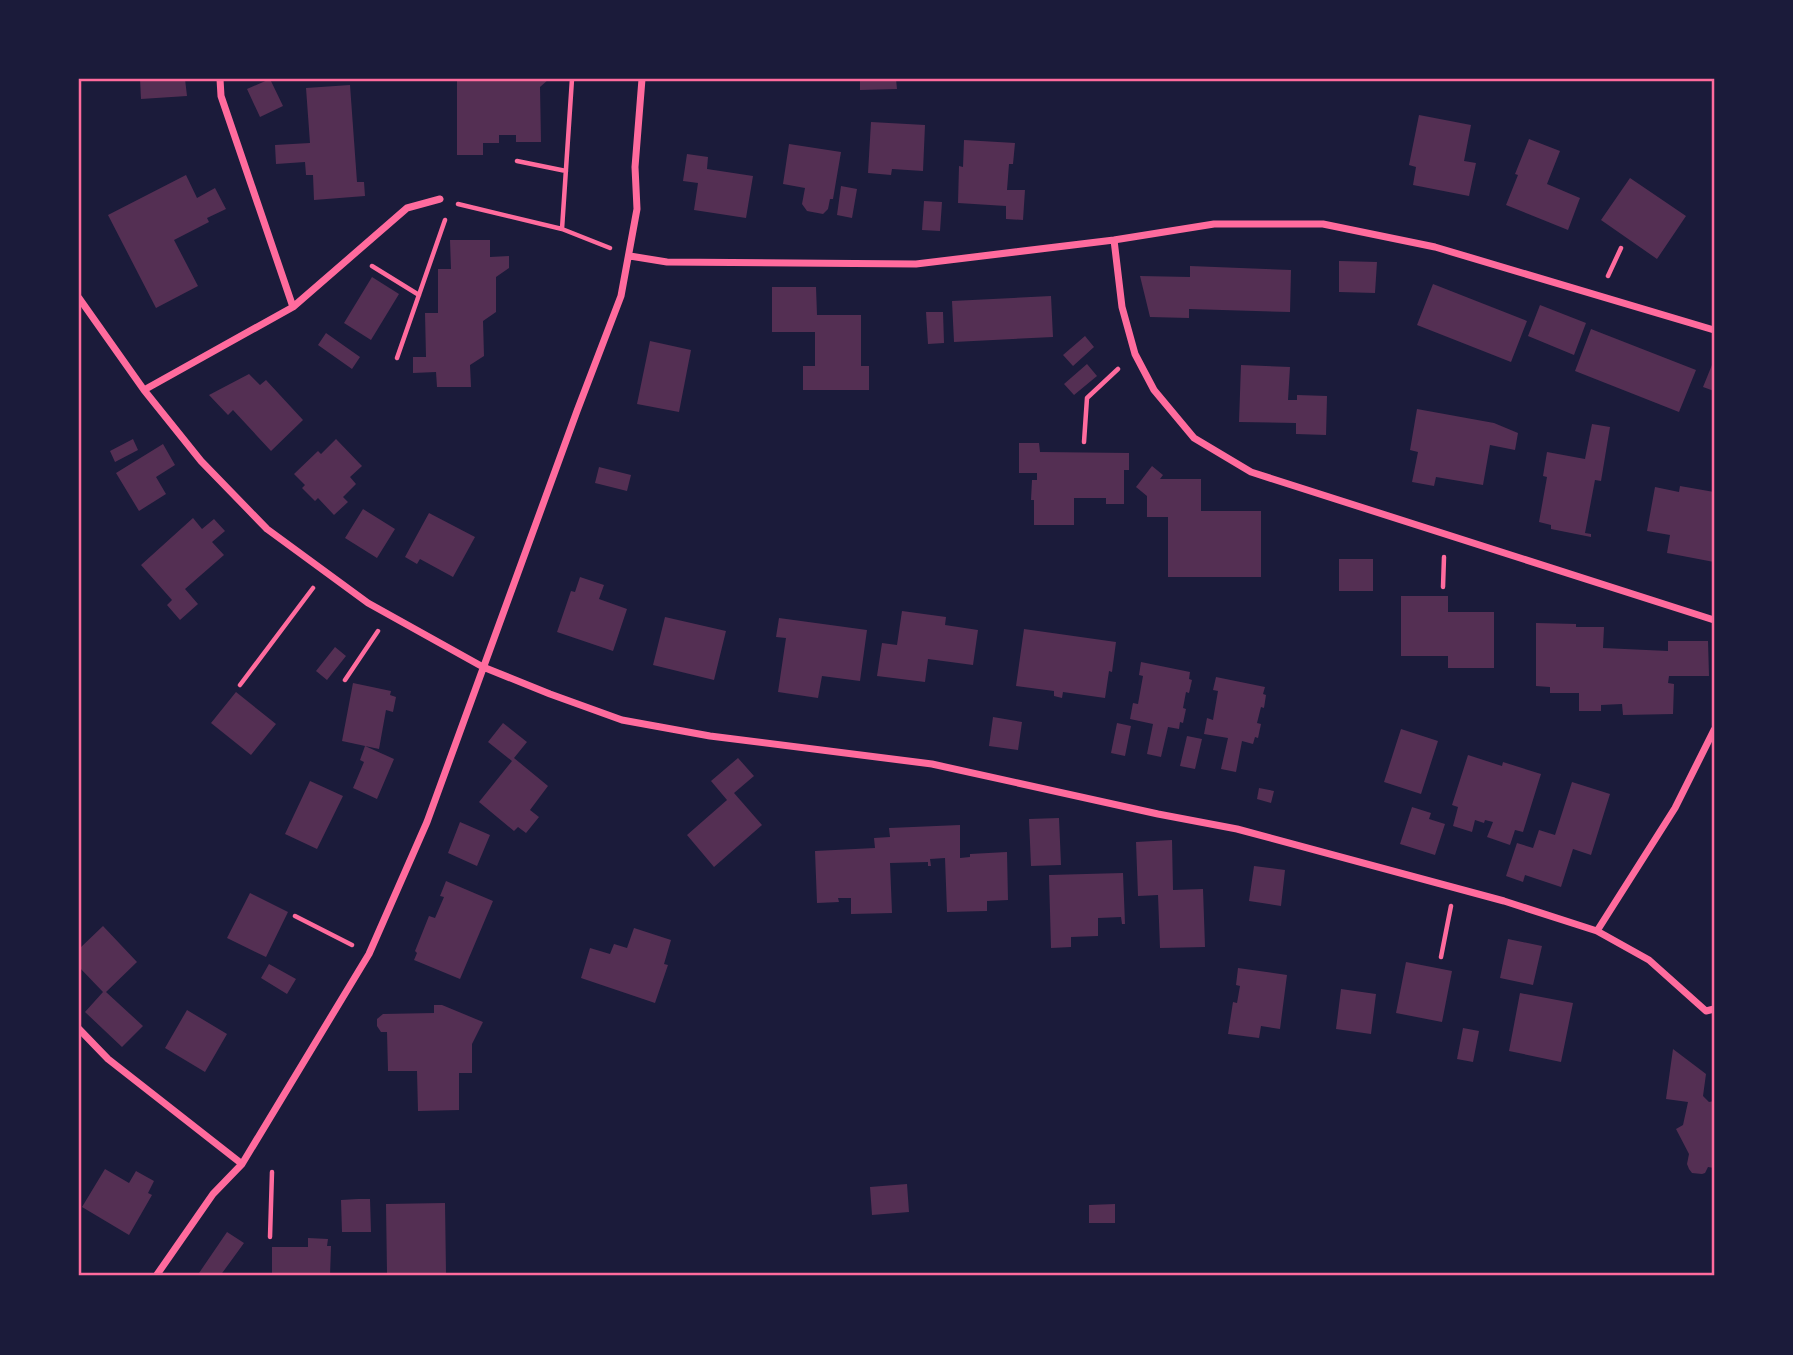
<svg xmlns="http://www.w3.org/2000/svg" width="1793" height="1355" font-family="'Roboto Condensed',sans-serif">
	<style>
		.building { fill: #542f53 }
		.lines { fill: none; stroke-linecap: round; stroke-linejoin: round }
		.path { stroke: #ff6b9d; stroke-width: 4.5 }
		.minor { stroke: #ff6b9d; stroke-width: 7 }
		.neatline { fill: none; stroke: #ff6b9d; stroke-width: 2.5 }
	</style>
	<rect width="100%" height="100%" fill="#1b1b3a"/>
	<path class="building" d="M140,79H185L187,96L141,99Z
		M270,79L283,106L260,117L247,89Z
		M457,79H549L540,87L541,142H516V135H499V143H483V155H457Z
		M860,79H896L897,89L860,90Z
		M350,85L357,182H364L365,196L314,200L313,175H306L305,162L276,164L275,145L310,143L306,88Z
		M1419,115L1471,125L1464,161L1476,163L1469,196L1413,185L1416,167L1409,165Z
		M871,122L925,125L923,171L892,169L891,175L868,173Z
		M1529,139L1560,151L1547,184L1580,198L1568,230L1506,205L1518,175L1515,174Z
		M964,140L1015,143L1013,164H1009L1007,190H1025L1023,220L1006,219V206L958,203L959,166L963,167Z
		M789,144L841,152L833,199H830L828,209L823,214L807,211L802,204L805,188L783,184Z
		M687,154L708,157L707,169L753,176L746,218L694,210L698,183L683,181Z
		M186,175L197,198L215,188L226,209L207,218L209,222L174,240L198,286L156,308L108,215Z
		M1630,178L1686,216L1657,259L1601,220Z
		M841,186L857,189L852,218L837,215Z
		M924,201L942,202L940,231L922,230Z
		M450,240H490V257L509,256V268L496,277V312L483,321L484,356L470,365L471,387H437L436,372L413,373V357H426L425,313H438V269H451Z
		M1339,261L1377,262L1375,293L1339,292Z
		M1190,266L1291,270L1290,312L1189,309V318L1150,317L1140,276L1190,277Z
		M372,277L399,294L371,340L344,323Z
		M1433,284L1527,321L1511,362L1417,325Z
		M772,287H816L817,315H861V366H869V390H803V366H815V332H772Z
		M1051,296L1053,337L954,342L952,301Z
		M1540,305L1586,323L1574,355L1528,336Z
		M926,312H943L944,343L928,344Z
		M1591,329L1696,370L1679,412L1575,371Z
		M326,333L360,357L352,369L318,345Z
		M1085,336L1094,347L1073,366L1063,355Z
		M650,341L691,350L679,412L637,404Z
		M1714,360V391L1703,387Z
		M1087,364L1097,376L1074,395L1064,384Z
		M1241,365L1290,367L1288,400H1297V395L1327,396L1326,435L1296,434V423L1239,422Z
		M249,374L260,385L266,380L303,420L271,451L233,410L228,415L209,395Z
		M1417,409L1494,423L1518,433L1515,450L1490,445L1483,485L1436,477L1434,486L1412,482L1418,452L1410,450Z
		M1592,424L1610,427L1601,481L1595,480L1585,533L1591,534V537L1551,529V525L1539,522L1547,477L1543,476L1547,452L1585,459Z
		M133,439L138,450L115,462L110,451Z
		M336,439L362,466L350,477L356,484L343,497L348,502L334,515L318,498L315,501L302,488L305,485L294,474L318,451L321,454Z
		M1019,443H1039L1040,452L1129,453V470H1124V504H1106V498H1074V525H1034V500H1031L1032,480H1037V473H1019Z
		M163,444L175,465L156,477L166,494L139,511L116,473Z
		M1152,466L1163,475L1160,479H1201V511H1261V577H1168V517H1147V496L1136,487Z
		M599,467L631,475L627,491L595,483Z
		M1680,486L1714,492V562L1667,553L1670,535L1647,531L1655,487L1679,492Z
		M363,509L395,529L377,558L345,538Z
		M429,513L475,537L453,577L420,559L417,564L405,557Z
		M193,518L202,529L214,519L225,531L212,542L224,555L185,589L198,604L180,620L167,605L172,600L141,565Z
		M1339,559H1373V591H1339Z
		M580,577L604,585L599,599L627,609L613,651L557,632L571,591L575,592Z
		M1401,596H1448V612H1494V668H1448V656H1401Z
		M902,611L946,617L945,625L978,630L973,665L928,659L925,682L877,676L882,643L897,645Z
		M665,617L726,631L714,680L653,665Z
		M779,618L867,630L860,681L822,676L818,698L778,692L786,638L776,637Z
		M1536,623L1576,624V627H1604L1603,648L1668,651V641H1708L1709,676H1669L1668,683L1674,684L1673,714L1623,715L1622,704L1601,705V711H1579V693H1550V687L1536,686Z
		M1024,629L1116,642L1112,672L1109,671L1105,698L1063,692L1062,698L1054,696V691L1016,686Z
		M335,647L346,656L327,680L316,671Z
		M1141,662L1190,672L1189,679L1192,680L1189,693L1186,692L1183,708L1186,709L1183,723L1180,722L1179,729L1168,727L1161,757L1147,754L1153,724L1130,719L1133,703L1138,704L1143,676L1139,675Z
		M1216,677L1265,687L1263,694L1266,695L1264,708L1261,707L1257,723L1261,724L1258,738L1255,737L1253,744L1242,741L1236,772L1221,769L1228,738L1204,734L1207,718L1213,720L1218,691L1213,690Z
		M353,683L391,691L390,695L396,697L393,712L386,710L379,749L342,741Z
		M236,692L276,724L251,755L211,723Z
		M993,717L1022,722L1018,750L989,746Z
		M503,723L527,742L514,758L548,786L530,810L539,817L526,833L518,827L514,831L479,802L512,761L488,742Z
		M1117,723L1131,726L1125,756L1111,753Z
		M1401,729L1438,741L1421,794L1384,782Z
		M1187,736L1202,739L1195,769L1180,766Z
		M365,746L394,759L377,799L353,788L364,762L360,760Z
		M1468,755L1502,766L1503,762L1541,774L1523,832L1515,830L1510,845L1487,837L1493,822L1485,820L1484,823L1475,820L1472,832L1453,826L1458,807L1452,805Z
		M738,758L754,776L734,793L762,825L714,867L687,835L727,800L711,781Z
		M310,781L343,796L317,849L285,834Z
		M1572,782L1610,794L1591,855L1573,849L1561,887L1525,875L1523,882L1506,876L1517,843L1533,848L1539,830L1555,835Z
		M1259,788L1274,791L1271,803L1257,799Z
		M1412,807L1431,813L1429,819L1445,824L1435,855L1400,844Z
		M1059,818L1061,865L1031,866L1029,819Z
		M460,822L490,835L477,866L448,853Z
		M960,825V858L970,857V854L1007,852L1008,900L987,901V911L947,912L945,858L930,859L931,866H928V862L890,863L892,913L851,914V898H838L839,902L817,903L815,851L875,848L874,838L890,837L889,828Z
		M1172,840L1173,890L1203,889L1205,947L1160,948L1158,895L1138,896L1136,842Z
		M1254,866L1285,870L1281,906L1249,901Z
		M1123,873L1125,924H1122L1121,917L1098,918V936L1071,937V947L1051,948L1049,875Z
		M446,881L493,901L460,979L414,960L417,953L415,951L429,916L435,918L444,897L440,896Z
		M250,893L288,912L266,957L227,938Z
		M103,926L137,962L106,992L143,1026L122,1047L85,1012L103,992L79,967V949Z
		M634,928L671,940L664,964L668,965L655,1003L581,978L590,948L610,954L614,944L627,948Z
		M1508,939L1542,946L1533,985L1500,978Z
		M1406,962L1452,971L1442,1022L1396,1013Z
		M269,964L296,979L287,994L261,978Z
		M1238,968L1287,975L1280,1029L1261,1026L1259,1038L1228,1034L1233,1002L1237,1003L1240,986L1236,985Z
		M1341,989L1376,994L1371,1034L1336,1029Z
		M1520,993L1573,1003L1561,1062L1509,1051Z
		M434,1005H442L483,1022L472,1044V1073H459V1110L418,1111L417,1071H388L387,1032H381L377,1026V1019L383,1014L434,1013Z
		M187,1010L227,1034L205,1072L165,1048Z
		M1463,1028L1479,1031L1473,1062L1457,1059Z
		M1673,1049L1706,1074L1703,1096L1709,1102L1714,1101V1168L1708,1167L1705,1173L1702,1174L1692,1173L1689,1169L1687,1164L1689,1154L1676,1129L1683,1125L1688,1102L1666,1099Z
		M105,1169L129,1183L136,1171L154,1181L148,1193L152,1195L129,1235L82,1207Z
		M907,1184L909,1212L872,1215L870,1187Z
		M358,1199H370L371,1232H342L341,1200Z
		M445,1203L446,1273H387L386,1204Z
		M1115,1204V1223H1089V1205Z
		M227,1232L244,1243L220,1276H197Z
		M308,1238L328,1239L327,1246H331L330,1276H272V1247H308Z"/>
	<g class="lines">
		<path class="path" d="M517,161L566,171
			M458,204L562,229L610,248
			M562,229L572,79
			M372,266L419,295
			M1608,276L1621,248
			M397,358L445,220
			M1084,442L1087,398L1118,369
			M1443,587L1444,557
			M345,680L378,631
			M240,685L313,588
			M295,916L352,945
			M1441,957L1451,906
			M270,1237L272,1172"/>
		<path class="minor" d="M220,79L221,96L293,307
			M1114,240L1122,307L1135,354L1154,390L1194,438L1251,472L1714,620
			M630,256L667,262L916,264L1114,240L1214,224H1323L1435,247L1714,330
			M79,298L144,390L201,461L267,529L368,603L483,667L550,694L622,720L710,736L932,764L1158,814L1237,829L1504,901L1597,931L1649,960L1706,1011L1714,1009
			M144,390L293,307L407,208L440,199
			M1597,931L1675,808L1714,730
			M79,1029L108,1059L242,1164
			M156,1276L213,1194L242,1164L369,954L427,822L577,411L621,296L637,209L635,167L642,79"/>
	</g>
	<rect width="1793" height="1355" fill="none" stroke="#1b1b3a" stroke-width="161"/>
	<rect x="80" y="80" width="1633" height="1194" class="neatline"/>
</svg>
